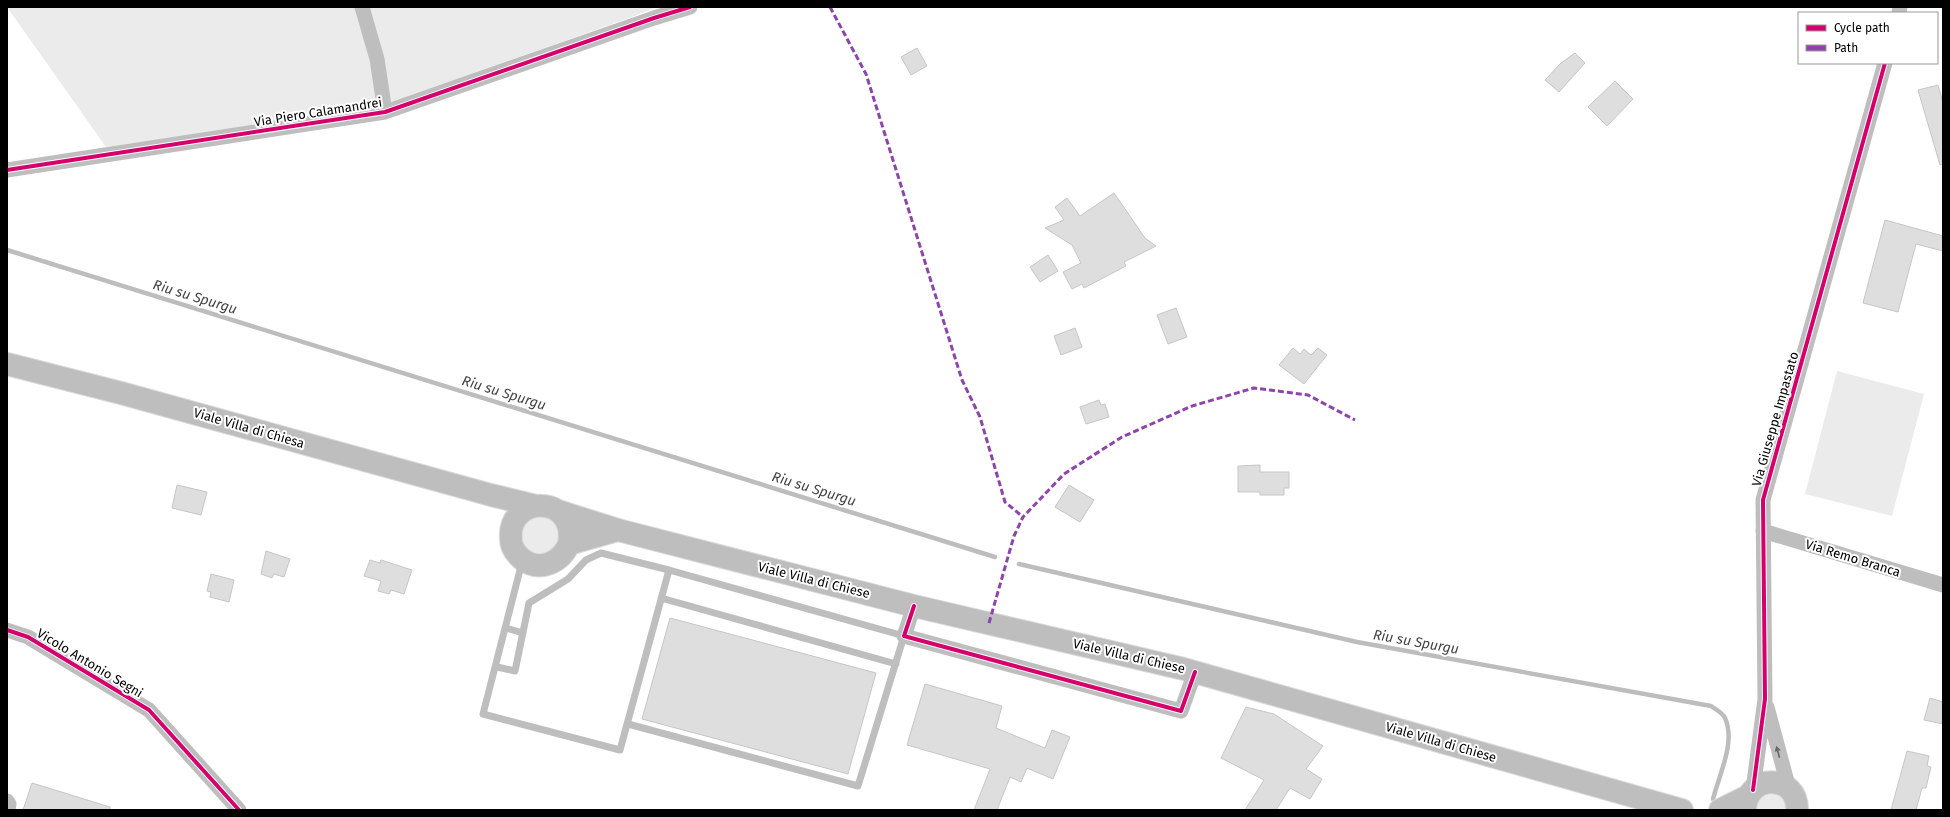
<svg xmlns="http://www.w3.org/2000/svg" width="1950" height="817" font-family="'Fira Sans',sans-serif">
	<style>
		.grass { fill: #ebebeb }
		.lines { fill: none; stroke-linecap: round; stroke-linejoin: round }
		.stream { stroke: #bdbdbd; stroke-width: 4.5 }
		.building { fill: #dedede; stroke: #c6c6c6 }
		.primary-casing { stroke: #dbdbdb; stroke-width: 24 }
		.service { stroke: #bebebe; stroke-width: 7 }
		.minor { stroke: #bebebe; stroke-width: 15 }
		.primary { stroke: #bebebe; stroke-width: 22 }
		.quiet { stroke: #8e44ad; stroke-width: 3; stroke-dasharray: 6 3; stroke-linecap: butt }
		.cycleway-casing { stroke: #fff; stroke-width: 6 }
		.cycleway { stroke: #d6006c; stroke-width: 4 }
		.oneway { fill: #686868 }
		.labels { text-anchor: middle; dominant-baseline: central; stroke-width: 4; stroke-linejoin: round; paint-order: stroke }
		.street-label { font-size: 13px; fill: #000; stroke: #fff }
		.water-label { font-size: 14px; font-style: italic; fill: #424242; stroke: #fff }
	</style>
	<rect width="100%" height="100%" fill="#fff"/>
	<path class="grass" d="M7,7H357L370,49L377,101L374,107L304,119L106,147Z
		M368,7H656L632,17L391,102Z
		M1837,371L1924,394L1892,516L1805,494Z
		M521 535a19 19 0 1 1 38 0a19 19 0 1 1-38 0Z
		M1780,792L1789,810H1752L1759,793Z"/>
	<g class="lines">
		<path class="stream" d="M7,250L995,557
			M1019,564L1357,642L1711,706C1715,709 1723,713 1725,718C1736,742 1719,775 1713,799"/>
	</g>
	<path class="building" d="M917,48L927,66L911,75L901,57Z
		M1575,53L1585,63L1559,92L1545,80L1561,63Z
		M1615,81L1633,99L1607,126L1588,107Z
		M1938,85L1943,103V164L1940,165L1918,90Z
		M1114,193L1145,238L1156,246L1124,262L1126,266L1084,288L1082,284L1072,289L1063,272L1081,263L1072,245L1045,228L1064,220L1055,207L1067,198L1080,216Z
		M1885,220L1943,236V251L1916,244L1898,312L1863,303Z
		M1048,255L1058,271L1040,282L1030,267Z
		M1176,308L1187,337L1168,344L1157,315Z
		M1075,328L1082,347L1061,355L1054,336Z
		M1293,348L1300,354L1304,349L1311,355L1318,348L1327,355L1304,384L1279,365Z
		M1099,400L1101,405L1105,404L1109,417L1086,424L1080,407Z
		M1260,465V472H1289V488H1284V495H1260V492H1238V466Z
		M177,485L207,492L201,515L172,508Z
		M1069,485L1094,500L1080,522L1055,507Z
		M266,551L290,559L284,577L274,574L272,578L261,574Z
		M370,560L380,563L381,560L412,570L404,594L391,590L389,594L378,591L381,581L364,576Z
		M211,574L234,580L229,602L210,597L211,592L207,591Z
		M670,618L876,673L848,774L642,719Z
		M925,684L1002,706L996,728L1045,748L1052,730L1070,737L1053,779L1027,768L1021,782L1010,777L997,810H974L990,769L907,745Z
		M1930,698L1943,702V724L1924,720Z
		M1246,707L1274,714L1323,746L1306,769L1322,779L1310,799L1290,788L1276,810H1245L1264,780L1221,758Z
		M1907,751L1929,756L1927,766L1931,767L1926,788H1922L1916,810H1891Z
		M32,783L110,807V810H23Z"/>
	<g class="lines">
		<defs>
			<path id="primary" d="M7,364L121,393L491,495L536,506
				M558,511L618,530L914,606L1184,669L1682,810
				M569,544C577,493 507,495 511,539C511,547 516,554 522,559C540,573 561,562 569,544L618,530
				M1720,810L1748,796
				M1745,810C1747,772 1798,774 1797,810"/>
		</defs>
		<use href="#primary" class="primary-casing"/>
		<path class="service" d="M522,562L483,714L620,750L669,570
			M661,598L896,664
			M506,628L523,633
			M497,667L515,671L529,603L568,579L586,560L601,553L669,570L904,636L858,786L628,724"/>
		<path class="minor" d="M362,7L377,59L385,112
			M1899,13L1900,7
			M7,170L385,112L654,18L690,7
			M1763,531L1943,585
			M914,606L904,636L1181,711L1195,672
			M7,630L28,637L149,710L239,810
			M1767,707L1789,789
			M1753,790L1765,699L1763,500L1885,63
			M7,801L9,804L8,810"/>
		<use href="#primary" class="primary"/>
		<path class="quiet" d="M830,7L866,74L962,380L980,417L1005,502L1023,517
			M989,623L1014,536L1023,517L1064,474L1122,437L1192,406L1254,388L1308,395L1355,420"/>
		<defs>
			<path id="cycleway" d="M7,170L385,112L654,18L690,7
				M914,606L904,636L1181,711L1195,672
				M7,630L28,637L149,710L239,810
				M1753,790L1765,699L1763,500L1885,63"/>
		</defs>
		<use href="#cycleway" class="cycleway-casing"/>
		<use href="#cycleway" class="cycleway"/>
	</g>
	<defs><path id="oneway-solid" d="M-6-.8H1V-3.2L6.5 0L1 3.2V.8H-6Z"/></defs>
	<use class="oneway" href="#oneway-solid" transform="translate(1778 752) rotate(-105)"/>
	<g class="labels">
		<g class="street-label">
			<text transform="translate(318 112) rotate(-9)">Via Piero Calamandrei</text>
			<text transform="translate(1775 419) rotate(-74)">Via Giuseppe Impastato</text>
			<text transform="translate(249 428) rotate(16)">Viale Villa di Chiesa</text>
			<text transform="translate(1853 558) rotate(17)">Via Remo Branca</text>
			<text transform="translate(814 580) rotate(14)">Viale Villa di Chiese</text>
			<text transform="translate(1129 656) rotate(13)">Viale Villa di Chiese</text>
			<text transform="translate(90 663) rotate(31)">Vicolo Antonio Segni</text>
			<text transform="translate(1441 742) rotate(16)">Viale Villa di Chiese</text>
		</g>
		<g class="water-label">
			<text transform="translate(195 297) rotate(17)">Riu su Spurgu</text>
			<text transform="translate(504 393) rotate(17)">Riu su Spurgu</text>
			<text transform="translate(814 489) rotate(17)">Riu su Spurgu</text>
			<text transform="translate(1416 642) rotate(10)">Riu su Spurgu</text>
		</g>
	</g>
	<rect width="1950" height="817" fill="none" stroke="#000000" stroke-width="16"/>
	<rect x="1798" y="12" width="140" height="52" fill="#ffffff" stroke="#999999"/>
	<rect x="1806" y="25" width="20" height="6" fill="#d6006c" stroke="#999999"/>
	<text x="1834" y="32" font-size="12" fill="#000000">Cycle path</text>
	<rect x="1806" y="45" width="20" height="6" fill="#8e44ad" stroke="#999999"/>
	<text x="1834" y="52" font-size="12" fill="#000000">Path</text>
</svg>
